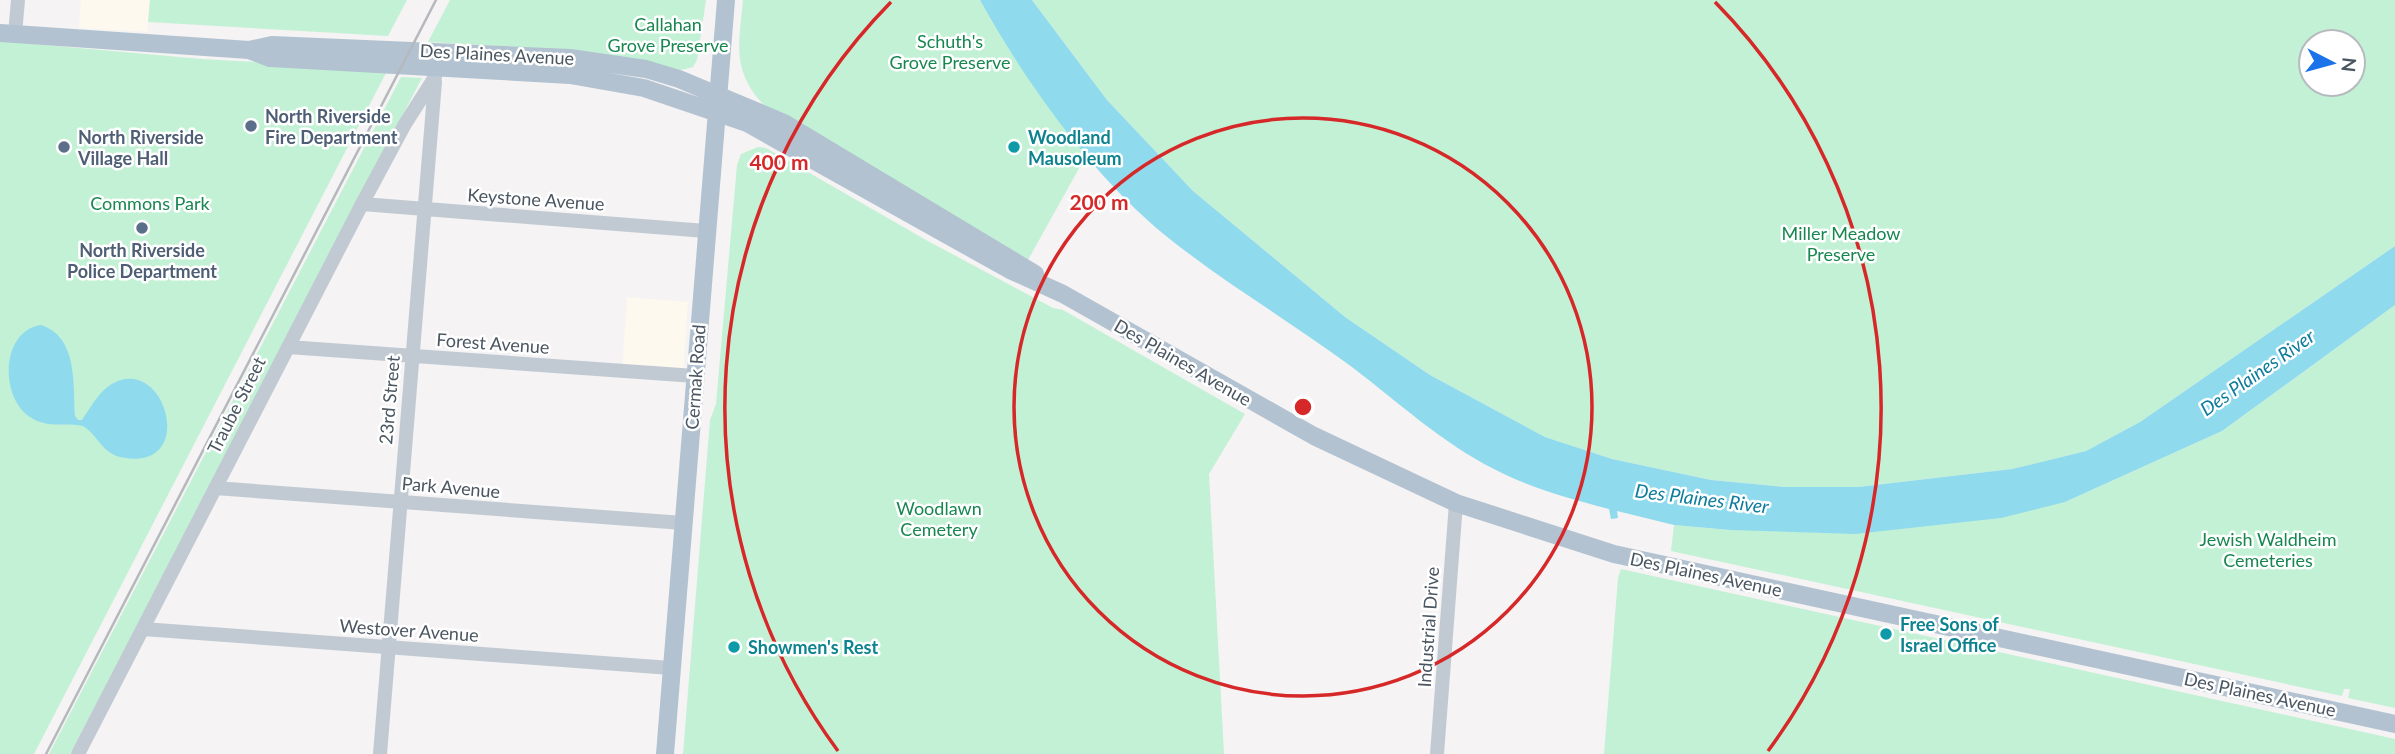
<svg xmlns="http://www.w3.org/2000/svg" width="2395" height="754" font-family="Lato,sans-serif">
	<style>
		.commercial { fill: #fdf9ef }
		.green { fill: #c3f1d5; fill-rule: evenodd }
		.water { fill: #90daee }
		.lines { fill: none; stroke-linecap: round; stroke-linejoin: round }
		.minor { stroke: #c1cad2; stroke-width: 14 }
		.major { stroke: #b3c2d1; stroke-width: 18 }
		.rail { stroke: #b5b8bd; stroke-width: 2.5 }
		.ring { fill: none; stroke: #d62828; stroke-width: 3.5 }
		.service-dot { fill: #5c6f8a; stroke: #fff; stroke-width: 2.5 }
		.culture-dot { fill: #0f9aa8; stroke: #fff; stroke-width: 2.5 }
		.labels { text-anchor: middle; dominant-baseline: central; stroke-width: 5; stroke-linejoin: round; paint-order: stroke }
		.park-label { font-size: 18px; fill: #17864f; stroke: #fff }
		.street-label { font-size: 18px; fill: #4a5661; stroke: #fff }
		.service-label { font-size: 18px; font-weight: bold; fill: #4e5e75; stroke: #fff; text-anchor: start }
		.culture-label { font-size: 18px; font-weight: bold; fill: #0d838f; stroke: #fff; text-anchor: start }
		.water-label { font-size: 19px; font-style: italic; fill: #0c7c9b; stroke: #fff }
		.centre { fill: #d62828; stroke: #fff; stroke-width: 3.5 }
		.ring-label { font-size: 21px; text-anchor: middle; font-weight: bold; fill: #d62828; stroke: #fff; stroke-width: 5; stroke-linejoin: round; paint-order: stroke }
	</style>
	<rect width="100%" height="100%" fill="#f5f3f3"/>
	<path class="commercial" d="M81,0H150L147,32L79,28Z
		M627,297L688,302L683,377L622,372Z"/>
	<path class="green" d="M150,0H407L388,36L148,22Z
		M450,0H706L697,60L693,67L677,71L519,47L428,42Z
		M743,0H980C1010,55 1047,105 1087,154L1028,260L765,106C731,71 739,44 743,0Z
		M1032,0H2395V246L2140,422L2086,451L2012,469L1858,487H1784L1711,480L1612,459L1545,437L1430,375L1345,317L1193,191L1107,100ZM2311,42H2353V84H2311Z
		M0,41L202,59L388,69L34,754H0Z
		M401,77L422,78L70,754H49Z
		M758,147L766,148L926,240L1053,308L1063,310L1245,414L1209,474L1224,754H683L710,420L716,404L737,165L741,154Z
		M2395,305V708L2348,698L2350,689H2344L2342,696L1671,551L1674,525L1730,530L2065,502L2222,431Z
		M1621,569L2395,739V754H1604L1618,578Z"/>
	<path class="water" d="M980,0H1032L1107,100L1193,191L1345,317L1430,375L1545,437L1612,459L1711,480L1784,487H1858L2012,469L2086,451L2140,422L2395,246V305L2222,431L2065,502L2001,518L1855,534L1730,530L1674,525L1617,511L1618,518L1611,519L1609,509C1570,499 1530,488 1494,469C1442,443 1398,402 1352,367C1291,322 1226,284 1166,236C1092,175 1026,83 980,0Z
		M41,325C78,337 73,384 75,416L78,420H82C92,406 100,388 118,381C169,362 196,474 120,457C101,452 98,435 83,426C64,422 48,429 30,417C0,398 0,331 41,325Z"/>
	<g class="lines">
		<path class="minor" d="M15,34L18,0
			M362,204L706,231
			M288,347L695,376
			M215,488L683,523
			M143,629L671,668
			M78,754L362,204L405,124L435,77
			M380,754L435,82
			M1437,754L1456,503"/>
		<path class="major" d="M0,33L249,50L270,58L570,75L644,88L747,123L1010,270L1063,294L1314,436L1456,503L1614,554L2395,724
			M249,50L272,45L570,58L646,69L679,79L784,123L1035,274
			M665,754L726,0"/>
		<path class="rail" d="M46,754L436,0"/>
	</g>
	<g class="ring">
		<circle cx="1303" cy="407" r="289"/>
		<path d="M838 751A578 578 0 0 1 891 2M1715 2A578 578 0 0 1 1768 751"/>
	</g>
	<g class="service-dot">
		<circle cx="251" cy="126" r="7"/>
		<circle cx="64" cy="147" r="7"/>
		<circle cx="142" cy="228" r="7"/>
	</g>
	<g class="culture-dot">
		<circle cx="1014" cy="147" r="7"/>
		<circle cx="1886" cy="634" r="7"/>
		<circle cx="734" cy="647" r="7"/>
	</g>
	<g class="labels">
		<g class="park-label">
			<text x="668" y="24">Callahan<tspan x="668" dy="21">Grove Preserve</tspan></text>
			<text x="950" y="41">Schuth's<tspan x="950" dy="21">Grove Preserve</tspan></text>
			<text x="150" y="203">Commons Park</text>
			<text x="1841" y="233">Miller Meadow<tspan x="1841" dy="21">Preserve</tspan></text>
			<text x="939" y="508">Woodlawn<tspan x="939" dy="21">Cemetery</tspan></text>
			<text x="2268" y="539">Jewish Waldheim<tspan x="2268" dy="21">Cemeteries</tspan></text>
		</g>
		<g class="street-label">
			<text transform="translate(497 54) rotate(3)">Des Plaines Avenue</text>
			<text transform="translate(536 199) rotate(4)">Keystone Avenue</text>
			<text transform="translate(493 343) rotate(4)">Forest Avenue</text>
			<text transform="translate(1183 362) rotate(30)">Des Plaines Avenue</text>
			<text transform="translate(695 377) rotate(-86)">Cermak Road</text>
			<text transform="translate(389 400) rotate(-85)">23rd Street</text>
			<text transform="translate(236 405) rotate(-63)">Traube Street</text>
			<text transform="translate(451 487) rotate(5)">Park Avenue</text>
			<text transform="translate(1706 574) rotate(12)">Des Plaines Avenue</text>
			<text transform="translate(1428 627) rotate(-86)">Industrial Drive</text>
			<text transform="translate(409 630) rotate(4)">Westover Avenue</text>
			<text transform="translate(2260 694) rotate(12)">Des Plaines Avenue</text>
		</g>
		<g class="service-label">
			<text x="265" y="116">North Riverside<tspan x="265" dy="21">Fire Department</tspan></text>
			<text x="78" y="137">North Riverside<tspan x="78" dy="21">Village Hall</tspan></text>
			<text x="142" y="250" text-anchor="middle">North Riverside<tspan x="142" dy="21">Police Department</tspan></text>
		</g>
		<g class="culture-label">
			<text x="1028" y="137">Woodland<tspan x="1028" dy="21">Mausoleum</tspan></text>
			<text x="1900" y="624">Free Sons of<tspan x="1900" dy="21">Israel Office</tspan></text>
			<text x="748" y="647">Showmen's Rest</text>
		</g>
		<g class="water-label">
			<text transform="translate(2257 372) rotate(-35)">Des Plaines River</text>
			<text transform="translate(1702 498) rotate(7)">Des Plaines River</text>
		</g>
	</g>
	<circle cx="1303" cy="407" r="10" class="centre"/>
	<g class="ring-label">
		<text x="779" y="170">400 m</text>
		<text x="1099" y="210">200 m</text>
	</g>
	<g transform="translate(2332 63) rotate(96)"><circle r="33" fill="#ffffff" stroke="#b7bbc0" stroke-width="2"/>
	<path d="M0-5L12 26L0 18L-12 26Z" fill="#1a73e8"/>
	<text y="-10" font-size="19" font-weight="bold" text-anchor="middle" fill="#4a5661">N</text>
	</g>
</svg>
